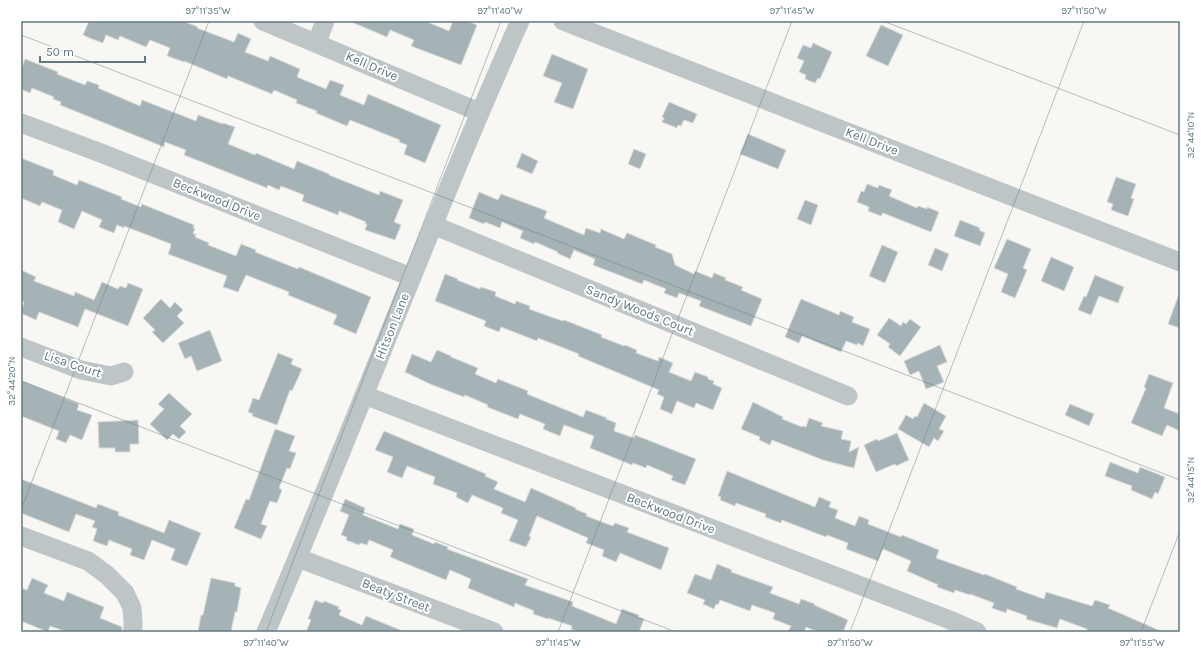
<svg xmlns="http://www.w3.org/2000/svg" width="1201" height="653" viewBox="0 0 1201 653" font-family="Karla,sans-serif">
  <rect width="100%" height="100%" fill="#f8f7f4"/>
  <!-- building -->
  <path fill="#a6b3b6" stroke="#d9d9d7" d="M89,21H183L198,27L197,28L234,42L238,33L251,39L245,52L268,61L270,56L300,69L297,77L326,89L330,80L344,85L340,95L364,105L368,94L441,125L425,163L404,154L407,145L399,142L400,140L350,120L347,126L316,113L317,111L296,103L297,100L274,90L272,94L228,76L227,79L184,61V62L167,56L170,48L150,40L146,47L120,36L118,40L106,35L103,43L92,39L83,35Z
    M349,21H425L449,31L453,21H467L477,25L461,65L411,46L414,40L390,30L387,37Z
    M881,25L903,35L888,66L866,56Z
    M813,43L832,52L820,79L818,78L815,83L805,79L806,75L799,72L804,61L797,58L803,45L811,48Z
    M552,54L588,69L573,109L554,102L562,83L543,76Z
    M25,59L58,72L57,74L85,85L87,81L99,85L98,88L140,106L142,100L196,121L198,115L223,124V123L235,127L228,144L255,155L256,153L294,169L297,161L329,174V175L379,195L380,191L403,200L394,222L401,225L395,240L365,230L367,224H365L366,222L339,211L338,215L302,201L304,195L281,186L279,190L268,185L267,188L184,155L186,150L165,142L164,147L60,105L61,102L53,99L54,97L32,88L30,93L21,89V70Z
    M669,102L697,114L693,123L684,120L681,126L678,125L677,128L662,122L664,118L662,117Z
    M748,134L786,150L778,169L740,154Z
    M634,149L646,154L640,169L628,164Z
    M522,153L538,161L532,174L516,167Z
    M21,158L54,171L53,175L77,185L79,180L122,197L121,199L141,207L142,204L194,225L193,228H195L193,234H196L195,237L209,243L208,245L236,256L241,244L256,250L255,252L298,269L299,267L371,297L356,334L333,324L337,315L288,295L289,292L246,275L238,292L223,287L227,276L168,254L171,246H170L171,244L124,226V228L117,225L114,233L99,227L102,220L82,211L74,229L58,222L62,210L42,202L40,206L21,198Z
    M1116,177L1136,184L1131,198L1134,199L1128,216L1111,210L1113,204L1107,202Z
    M867,184L878,188L879,185L892,190L889,196L917,208L918,206L927,209V207L939,212L931,232L883,213L881,216L868,211L869,207L857,202L861,191L864,192Z
    M479,192L498,200L501,194L547,211L544,218L584,235L586,228L600,233L601,229L624,239L627,233L656,245L655,247L672,254L675,265L694,274L695,271L712,278L714,273L726,278L725,280L743,287L741,290L762,299L751,326L699,306L701,301L679,293L677,298L664,293L666,289L644,280L642,284L593,265L595,259L574,250L570,259L557,253L558,252L535,242L534,244L520,238L523,231L502,222L500,228L485,222L484,224L469,218Z
    M805,200L818,205L811,225L797,219Z
    M960,220L980,228L979,230L985,233L980,246L954,236Z
    M1007,239L1031,249L1023,268L1027,270L1015,298L1001,292L1008,274L994,268Z
    M882,245L898,252L885,283L869,276Z
    M935,248L949,254L942,271L928,265Z
    M1051,257L1074,267L1064,291L1041,281Z
    M21,270L36,277L34,281L74,296L75,292L94,300L102,282L118,289L120,286L126,288L128,283L143,289L128,326L85,309L78,327L39,312L36,320L21,313L24,302L21,300Z
    M445,274L458,279L457,280L480,289L481,287L496,292L495,296L515,304L516,301L530,306L529,309L551,317L563,321L564,320L577,325L602,335L601,337L624,346L625,345L637,350L636,353L658,361L659,357L673,363L669,372L691,381L695,372L708,377V379L714,381L713,384L722,388L713,410L696,403L694,408L677,401L672,414L660,409L664,397L657,394L659,390L578,356L579,354L538,338L537,341L501,327L499,332L484,326L486,321L435,301Z
    M1095,275L1124,287L1118,303L1099,296L1091,315L1078,310L1084,296L1086,297Z
    M1179,294L1180,295V328L1168,324Z
    M161,299L170,308L175,302L183,310L177,316L184,323L163,343L152,332L155,330L143,318Z
    M801,299L839,315L840,311L854,317L852,322L870,329L863,346L858,343L857,345L846,341L841,352L802,336L799,343L785,337Z
    M889,318L901,326L903,322L906,324L910,319L921,327L900,356L888,347L890,344L877,335Z
    M210,330L222,361L197,371L191,356L185,359L178,343Z
    M940,345L947,362L937,366L944,382L926,389L919,371L910,375L904,361Z
    M437,350L451,356V357L478,368L475,374L496,383L498,379L528,391L527,394L583,417L586,410L607,418L606,419L616,423L614,431L634,438L635,435L696,459L685,485L671,480L673,476L647,465L646,468L633,463L632,465L590,448L594,436L564,425L560,436L543,429L545,424L520,414L518,419L487,407L488,405L465,395L464,397L430,384L405,372L412,354L431,362Z
    M278,353L293,359L291,364L302,369L292,391L290,390L277,425L252,416L253,414L248,412L253,398L259,400Z
    M1149,374L1173,383L1164,408L1180,414V431L1167,425L1162,436L1131,423L1146,388L1144,387Z
    M23,381L79,404L77,410L92,415L82,440L70,435L66,443L56,439L59,431L21,416V387Z
    M169,393L192,414L180,426L186,432L179,439L173,434L167,440L150,424L164,409L158,404Z
    M753,402L783,417L782,419L802,427L803,426L806,427L809,418L823,423L821,426L843,431L841,439L851,441L849,452L859,447L854,468L823,460L772,440L770,445L759,440L760,437L741,429Z
    M924,403L946,416L939,429L944,431L938,441L934,438L929,447L898,429L906,415L913,419L915,416L917,417Z
    M1070,404L1094,414L1089,426L1065,415Z
    M138,420L139,444H130V452H115V448H99L98,422Z
    M275,429L295,436L289,451L296,453L290,469L287,468L279,488L282,490L277,503L270,501L261,524L267,526L261,539L234,528L246,499L249,500Z
    M384,431L486,474L485,476L498,482L494,489L525,502L531,488L576,508L575,509L587,514L586,516L613,526L615,523L629,528L627,532L669,548L661,570L620,553L616,562L602,556L604,550L586,543L588,538L537,516L529,536L531,537L526,547L509,541L518,520L501,513L503,508L472,495L468,503L456,497L457,493L433,484L435,477L407,466L402,478L387,472L393,457L375,450Z
    M897,433L909,460L896,466L895,464L876,472L864,445L877,439L878,441Z
    M1110,462L1138,473L1140,467L1165,477L1158,494L1155,492L1152,499L1131,490L1132,486L1105,476Z
    M727,471L815,507L819,497L831,502L829,507L838,510L835,518L855,526L859,516L869,520L868,524L901,537L902,535L939,550L936,558L984,575L985,574L1017,587L1016,589L1044,599L1046,592L1092,606L1095,600L1110,605L1108,608L1163,632H1086L1087,629L1060,619L1057,628L1026,619L1027,616L1007,609L1006,613L992,608L994,603L970,594V595L955,590L954,593L937,587L938,584H936L907,571L911,561L883,549L878,561L846,549L848,543L827,535L826,537L782,520L781,523L765,517L766,514L736,503L735,506L720,500L721,497L718,496Z
    M21,479L96,508L98,504L119,512L118,515L164,533L169,520L201,533L187,566L171,560L175,549L152,540L144,560L130,555L132,549L109,540L107,546L93,541L97,529L92,527L95,521L76,514L69,532L21,513Z
    M345,499L365,508L363,515L398,529L400,524L414,529L412,535L434,544L435,542L448,547L447,549L528,579L525,585L573,602L572,606L616,624L622,609L639,615L638,617L644,619L639,632H579L571,629L572,626L548,618V619L533,614L534,611L515,603L514,607L468,588L471,579L450,570L446,580L390,557L393,550L369,540L367,545L360,543L359,545L346,540L347,537L341,535L349,515L340,511Z
    M717,564L732,570L731,572L773,587L770,593L799,604L801,599L815,604L814,605L848,620L843,632H818L806,627L804,632H788L791,626L773,619L775,613L752,605L750,611L720,600L718,605L716,604L714,609L703,604L705,600L687,593L695,574L711,580Z
    M32,578L48,585L44,593L64,601L67,592L104,607L100,618L122,627V632H67L50,626L48,632L21,621V588L27,590Z
    M211,578L235,583V586L241,588L237,612H235L231,632H198L201,615H203Z
    M315,600L323,603L324,601L339,607L338,609L341,610L339,615L362,625L366,616L405,632H306L311,620L308,619Z"/>
  <g fill="none" stroke-linecap="round" stroke-linejoin="round">
    <!-- minor -->
    <path stroke="#bdc5c7" stroke-width="19" d="M263,21L479,112
      M563,21L1180,262
      M317,42L325,21
      M21,123L106,155L411,277
      M433,225L848,396
      M21,347L81,370L111,376L124,372
      M364,395L950,620L977,632
      M21,536L88,561L107,575L125,593L132,608L133,622V632
      M298,558L494,632
      M266,632C353,430 430,223 520,21"/>
  </g>
  <!-- ticks -->
  <path fill="none" stroke="#607981" stroke-width="1" stroke-opacity="0.45" d="M883,21L1180,135M21,35L1180,480M21,381L676,632M21,510L209,21M266,632L501,21M558,632L792,21M850,632L1084,21M1141,632L1180,531"/>
  <g text-anchor="middle" dominant-baseline="central" stroke-width="4" stroke-linejoin="round" paint-order="stroke">
    <!-- street labels -->
    <g font-size="13" fill="#607981" stroke="#fff">
      <text transform="translate(372 66) rotate(23)">Kell Drive</text>
      <text transform="translate(872 141) rotate(21)">Kell Drive</text>
      <text transform="translate(217 199) rotate(22)">Beckwood Drive</text>
      <text transform="translate(640 310) rotate(22)">Sandy Woods Court</text>
      <text transform="translate(392 326) rotate(-68)">Hitson Lane</text>
      <text transform="translate(73 364) rotate(18)">Lisa Court</text>
      <text transform="translate(671 513) rotate(21)">Beckwood Drive</text>
      <text transform="translate(396 595) rotate(21)">Beaty Street</text>
    </g>
  </g>
  <!-- border -->
  <rect width="1201" height="653" fill="none" stroke="#ffffff" stroke-width="44"/>
  <!-- scale -->
  <path d="M40 56v6h105v-6" fill="none" stroke="#607981" stroke-width="2"/>
  <text x="46" y="56" font-size="12" fill="#607981" stroke="#ffffff" stroke-width="3" paint-order="stroke">50 m</text>
  <rect x="22" y="22" width="1157" height="609" fill="none" stroke="#607981" stroke-width="1.5"/>
  <g font-size="10" text-anchor="middle" fill="#607981">
    <text x="208" y="14">97°11'35"W</text>
    <text x="500" y="14">97°11'40"W</text>
    <text x="792" y="14">97°11'45"W</text>
    <text x="1084" y="14">97°11'50"W</text>
    <text transform="translate(1190 135) rotate(-90)" y="4">32°44'10"N</text>
    <text transform="translate(11 381) rotate(-90)" y="4">32°44'20"N</text>
    <text transform="translate(1190 480) rotate(-90)" y="4">32°44'15"N</text>
    <text x="266" y="646">97°11'40"W</text>
    <text x="558" y="646">97°11'45"W</text>
    <text x="850" y="646">97°11'50"W</text>
    <text x="1142" y="646">97°11'55"W</text>
  </g>
</svg>
